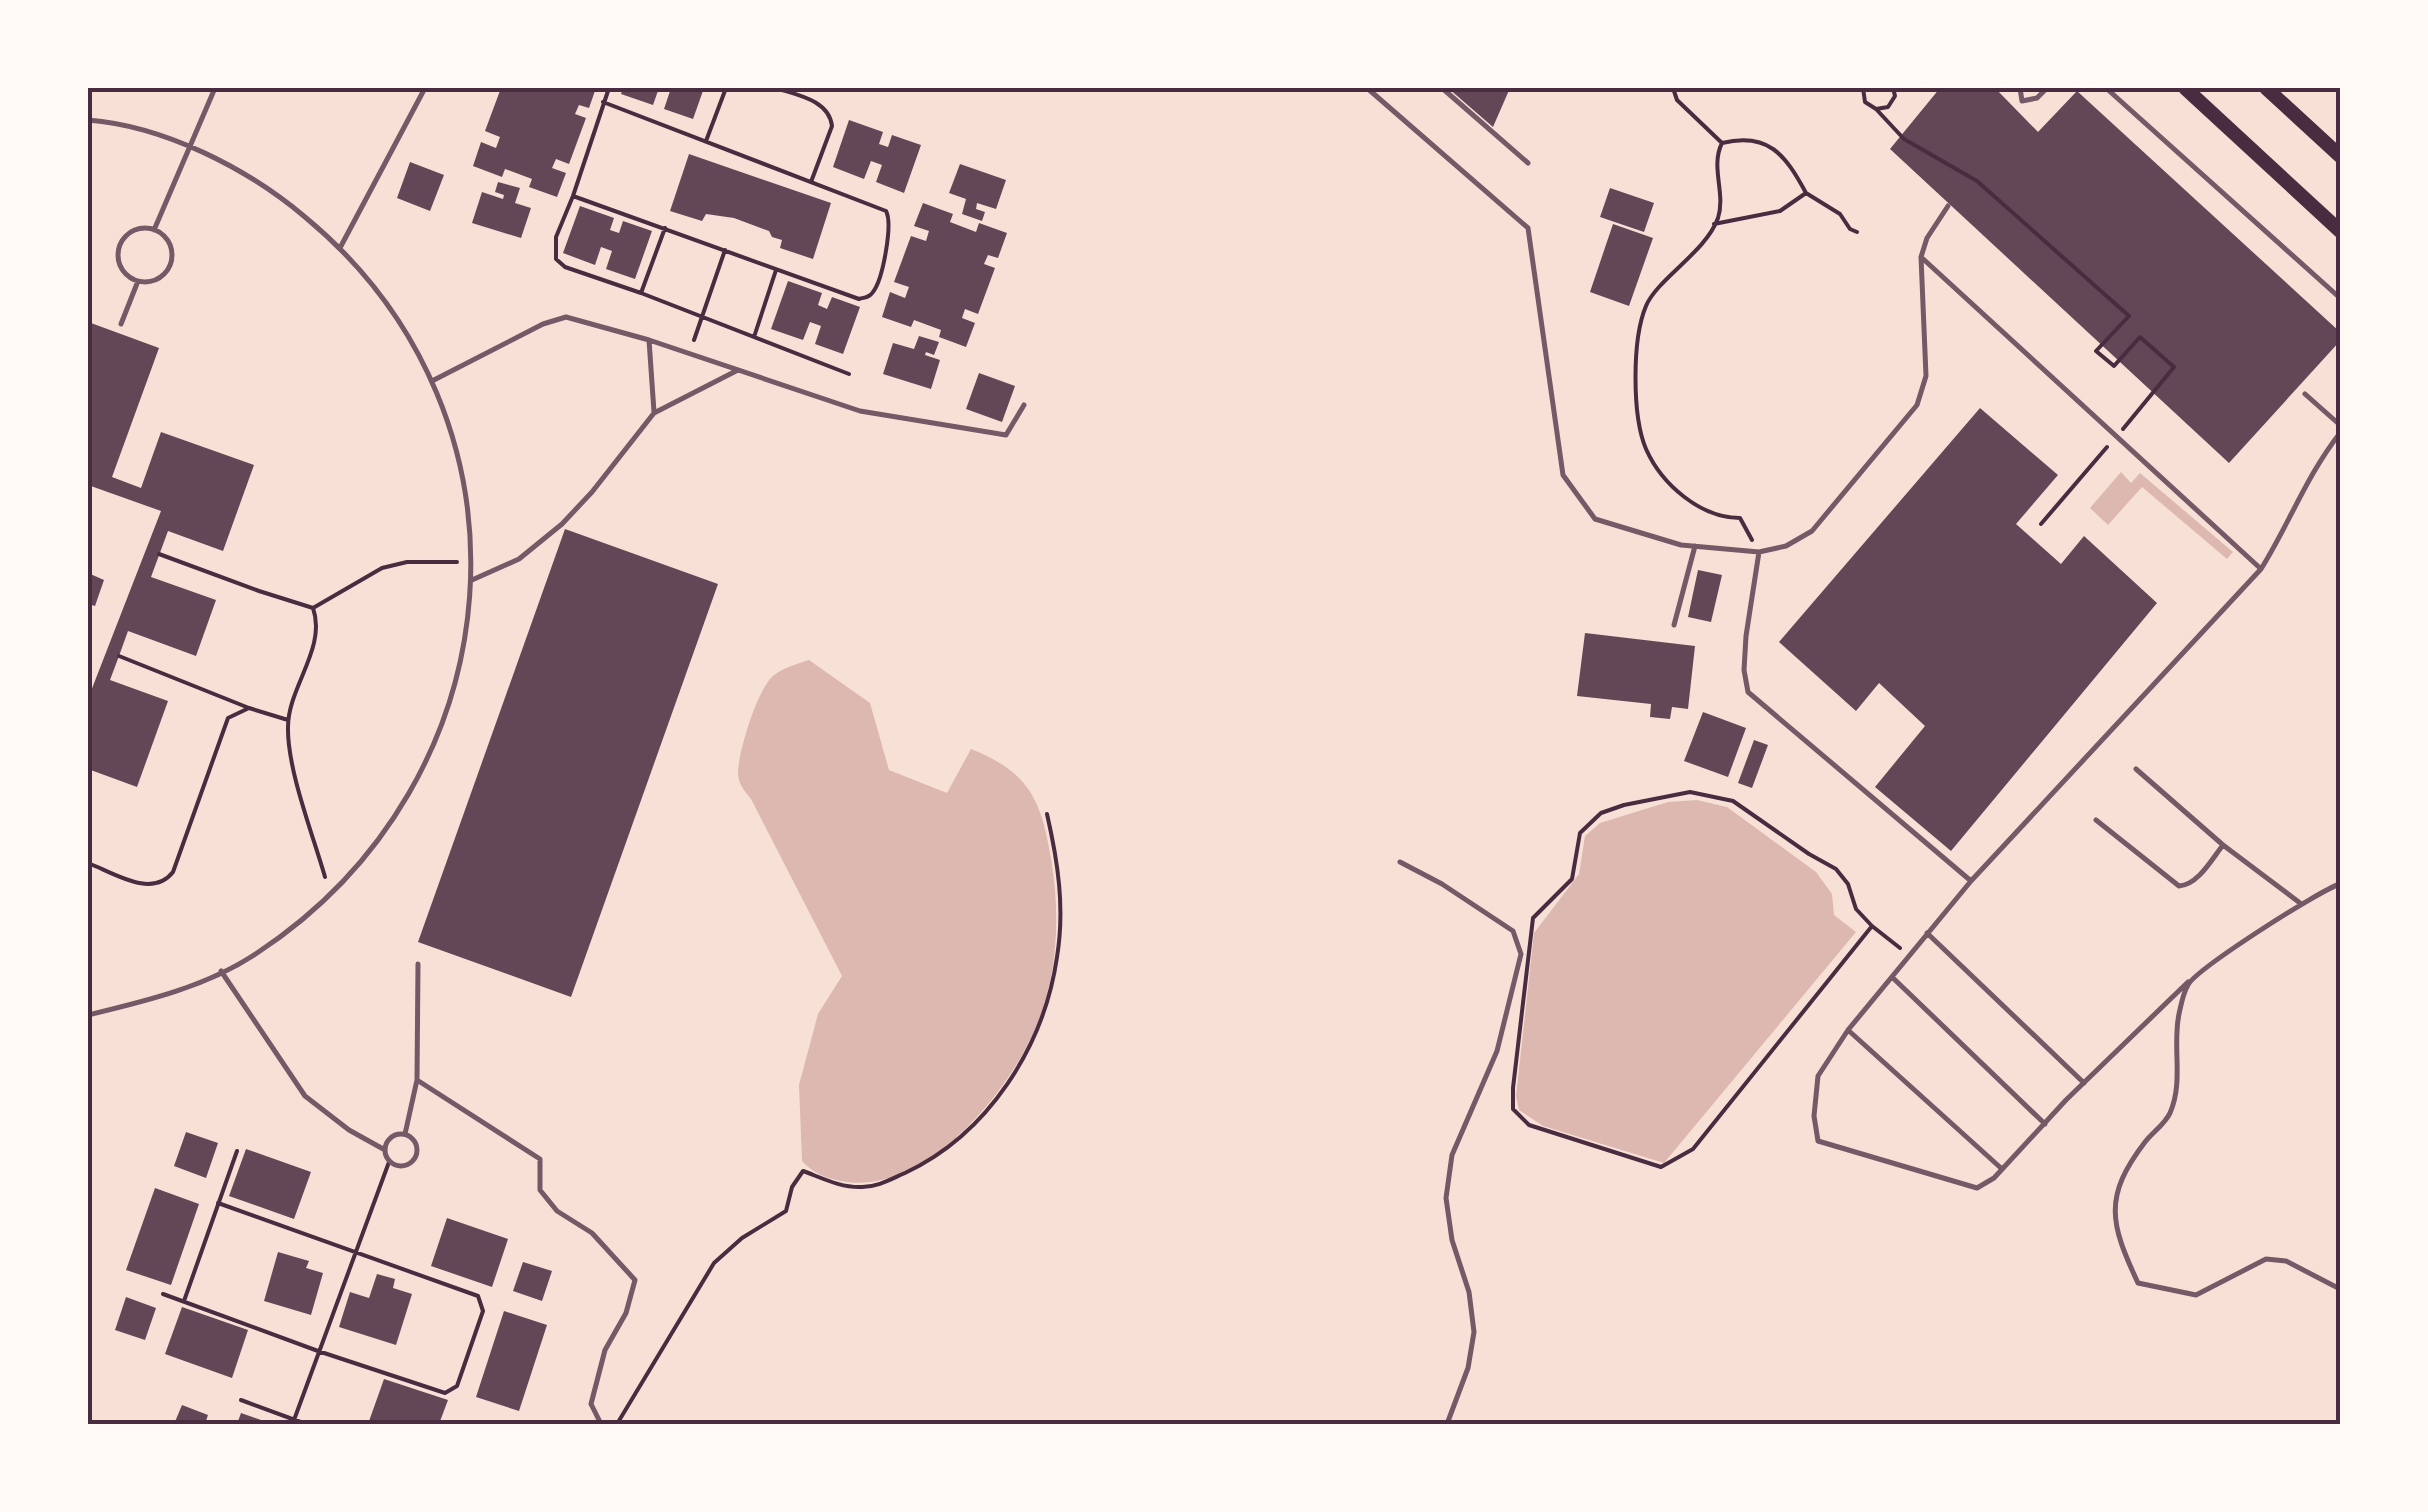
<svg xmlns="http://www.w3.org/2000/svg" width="2428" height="1512" viewBox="0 0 2428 1512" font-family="Jost,sans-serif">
  <rect width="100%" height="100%" fill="#f7e1d7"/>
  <!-- water -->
  <path fill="#dcb8b0" d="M2121,472L2131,483L2140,473L2233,552L2227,559L2142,487L2108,525L2090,508Z
    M809,660L870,703L889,770L947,793L971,749C1028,772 1041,798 1051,858C1061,918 1058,982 1031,1038C1001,1101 920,1197 841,1181C825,1178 813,1173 802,1161L799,1085L818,1014L842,976L751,799C744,790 738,784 738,772C739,750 757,690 773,676C782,668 797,664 809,660Z
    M1697,800L1727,807L1816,872L1832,894L1834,915L1856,932L1664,1163L1543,1126L1519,1110L1516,1096L1534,933L1579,874L1585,836L1600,823L1668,802Z"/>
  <!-- building -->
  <path fill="#644757" d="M501,88L516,91L518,88H596L589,108L579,105L575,114L586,118L569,164L556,159L552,168L566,173L557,197L529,187L532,179L505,169L502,177L473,166L481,142L496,148L500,137L485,131Z
    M623,88H659L653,105L621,94Z
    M661,88H704L693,119L664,109L670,91Z
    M1448,88H1510L1493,127Z
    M1940,88H1995L2038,132L2077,91L2340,332V341L2229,463L1890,149Z
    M849,120L883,132L879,144L888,147L892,135L921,145L904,193L876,182L882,165L871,161L864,179L833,167Z
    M689,154L831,203L813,259L780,248L782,240L772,237L769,231L734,218L706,214L702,221L670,211Z
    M410,162L444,175L430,211L397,198Z
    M960,164L1006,180L996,209L977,203L976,209L985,212L982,221L962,214L966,199L949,193Z
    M498,182L520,188L515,203L531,208L521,238L472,223L482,192L503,199L504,195L495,192Z
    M1610,188L1654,203L1644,232L1600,217Z
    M923,203L953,214L950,222L976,232L979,223L1007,233L998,258L988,255L984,264L995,268L978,314L965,309L962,318L975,323L966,347L939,337L941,330L914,320L911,327L882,317L890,292L905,298L909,287L894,282L911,236L926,241L929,231L914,226Z
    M580,206L614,218L610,230L619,233L623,221L652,231L635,279L606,269L612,251L601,247L595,265L563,253Z
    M1613,224L1653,238L1629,306L1590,292Z
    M788,281L822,293L818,305L827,309L832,297L860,307L843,354L815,344L821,326L810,322L803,340L771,329Z
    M91,323L159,348L112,477L141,488L161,432L254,465L223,551L168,531L151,577L216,600L196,656L128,631L119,656L110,680L168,701L137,787L88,769V689L91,691L161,511L88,485V334Z
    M919,336L939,342L934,355L926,352L925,355L940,360L931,389L883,374L893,343L914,349Z
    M979,373L1015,386L1002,422L966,409Z
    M1980,408L2058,475L2016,524L2061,564L2084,536L2157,603L1951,851L1875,787L1925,726L1879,683L1856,711L1779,642Z
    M565,529L718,584L571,997L418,942Z
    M1698,570L1722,575L1711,622L1688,617Z
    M88,573L104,580L95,606L88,604Z
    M1585,633L1695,646L1688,709L1672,707L1670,719L1650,717L1651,704L1577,696Z
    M1703,712L1746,728L1728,777L1684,761Z
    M1754,740L1768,745L1752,788L1738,783Z
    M186,1132L218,1143L206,1178L174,1166Z
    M246,1149L311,1172L294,1219L229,1196Z
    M155,1188L199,1204L171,1285L126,1270Z
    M447,1218L508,1239L492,1287L431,1266Z
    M278,1252L309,1261L306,1268L323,1273L311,1315L264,1301Z
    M523,1262L552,1271L542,1301L513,1291Z
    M377,1274L395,1279L393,1288L412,1294L396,1345L339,1327L350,1292L369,1298Z
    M126,1297L156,1308L145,1340L115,1330Z
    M182,1307L248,1330L232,1378L165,1354Z
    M504,1311L547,1325L519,1411L476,1397Z
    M384,1379L448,1400L439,1424H368Z
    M182,1405L208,1415L205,1424H174Z
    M241,1413L272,1424H237Z"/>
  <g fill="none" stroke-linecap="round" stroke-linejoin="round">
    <!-- path -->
    <path stroke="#4a2c40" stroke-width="4" d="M609,88L573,196L556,237V259L565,267L641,293L849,374
      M776,88C797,95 829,100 832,126L811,182
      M1673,88L1677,100L1722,143C1710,167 1726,193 1718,218C1706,252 1657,279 1646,306C1632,339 1632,416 1646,449C1662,485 1701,518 1740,518L1752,540
      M1863,88L1865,102L1876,109L1888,107L1895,96L1893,88
      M1876,109L1904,139L1977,181L2129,316L2096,351L2114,366L2140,337L2174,367L2123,429
      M706,141L726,88
      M1806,193L1840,214L1850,229L1857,232
      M573,196L859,299C865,297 869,298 873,292C883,279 893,224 886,211L603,102
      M1714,224L1780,211L1806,193C1785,154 1768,132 1722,143
      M641,293L665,228
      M754,337L776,270
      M694,340L725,250
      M2041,524L2107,447
      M159,554L259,591L313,608C327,648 288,687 288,727C287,769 313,835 325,877
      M313,608L382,568L407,562H457
      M119,656L249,708
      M1690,792L1733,801L1809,854L1836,869L1848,884L1856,909L1872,926L1693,1149L1661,1167L1529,1125L1513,1109V1088L1533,918L1572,879L1580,833L1601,813L1624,805Z
      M88,863C114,873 152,899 173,872L228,718L249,708L288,720
      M1872,926L1900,948
      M163,1294L318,1351L445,1393L457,1386L483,1311L478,1296L218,1203
      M184,1301L237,1151
      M241,1400L306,1424
      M294,1420L389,1162
      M617,1424L714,1263L742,1238L786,1211L792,1187L803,1171C822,1178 841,1188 862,1187C878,1187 891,1179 905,1173C988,1134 1044,1047 1057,957C1065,908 1058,862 1047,814"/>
    <!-- service -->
    <path stroke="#755966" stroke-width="5" d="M1367,88L1528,228L1563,475L1595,519L1681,545L1759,552
      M1442,88L1528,163
      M2020,88L2022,101L2037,98L2047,88
      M2106,88L2340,298
      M88,120C164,126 247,168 305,217C548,418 517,782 257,953C206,987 146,1001 88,1015
      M118 255a27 27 0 1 1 54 0a27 27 0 1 1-54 0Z
      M154,230L215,88
      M341,246L425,88
      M1921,257L1927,238L1948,206
      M121,324L138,281
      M649,340L654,412
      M432,381L543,324L566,317L649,340L860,411L1006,435L1024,405
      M2305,394L2340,425
      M472,580L519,559L562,524L592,492L654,413L738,370
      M1674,625L1695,546
      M2096,820L2179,886C2198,885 2212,859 2223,845L2136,769
      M2223,845L2300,903
      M1400,862L1442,884L1513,931L1521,954L1497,1051L1452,1155L1446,1198L1452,1240L1469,1292L1474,1332L1468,1368L1447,1424
      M1971,881L1748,692L1744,670L1746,636L1759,552L1786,546L1812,531L1917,405L1926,376L1921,257L2261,569
      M2340,884C2320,890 2196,969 2188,985C2183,993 2181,1005 2179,1014C2172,1047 2184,1081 2170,1113C2165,1124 2153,1132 2145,1142C2103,1197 2110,1223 2138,1283L2196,1295L2266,1259L2286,1261L2340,1289
      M1927,933L2084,1083
      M418,964L417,1080L540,1159V1190L557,1211L592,1233L635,1280L626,1313L605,1350L591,1404L601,1424
      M221,971L305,1096L349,1130L385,1150
      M1892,977L2045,1124
      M2188,982L2066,1100L1994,1178L1977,1188L1818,1141L1814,1116L1818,1076L1848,1030L1971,881L2261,569C2289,524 2307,475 2340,433
      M1848,1030L2002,1169
      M385 1150a16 16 0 1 1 32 0a16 16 0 1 1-32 0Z
      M405,1134L417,1080"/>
    <!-- secondary -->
    <path stroke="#4a2c40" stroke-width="14" d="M2185,88L2340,231
      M2266,88L2340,156"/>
  </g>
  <!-- border -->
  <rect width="2428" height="1512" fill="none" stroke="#fffaf5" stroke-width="180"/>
  <rect x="90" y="90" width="2248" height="1332" fill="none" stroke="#4a2c40" stroke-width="4"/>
</svg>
